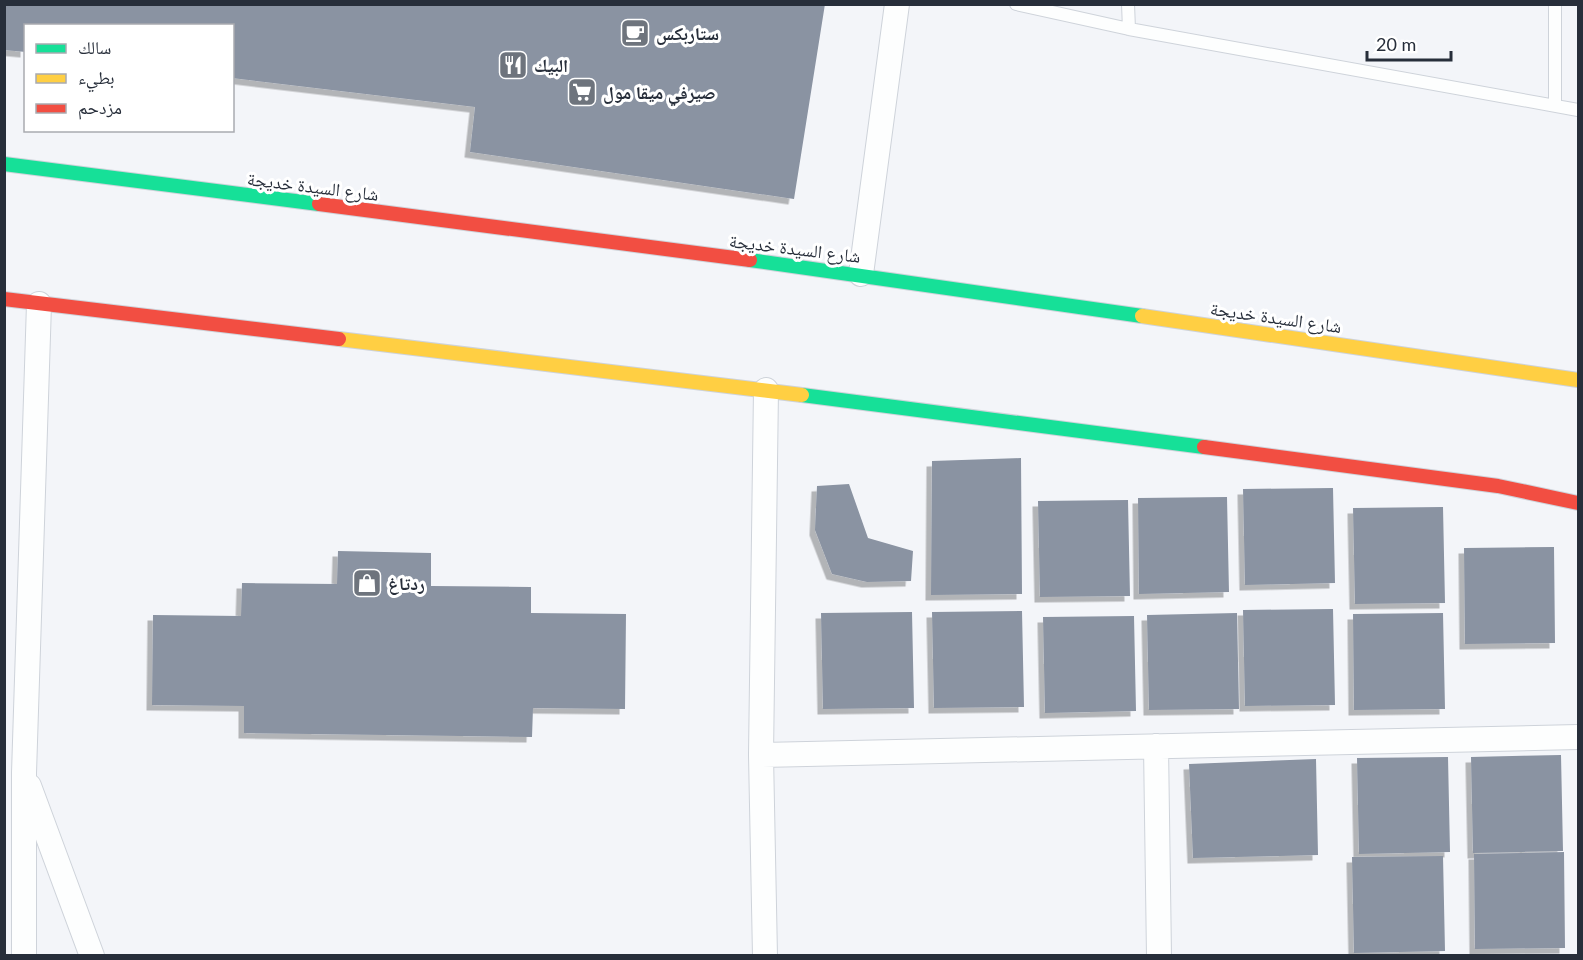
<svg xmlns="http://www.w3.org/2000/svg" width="1583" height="960" viewBox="0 0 1583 960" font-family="Lato,'Noto Naskh Arabic',sans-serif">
  <defs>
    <filter id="shadow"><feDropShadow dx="-5.5" dy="5.5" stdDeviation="0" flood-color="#0004"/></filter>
  </defs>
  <rect width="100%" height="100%" fill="#f3f5f9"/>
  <!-- building -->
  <path fill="#8a93a2" filter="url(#shadow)" d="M4,4H825L794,199L470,152L475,107L232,78V26H26V52L4,50Z
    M1021,458L1022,594L931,595L932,461Z
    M849,484L868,538L913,551L911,581L867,582L832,574L815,530L817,486Z
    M1333,488L1335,583L1245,585L1243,489Z
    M1227,497L1229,592L1139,594L1138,498Z
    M1128,500L1130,596L1040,597L1038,501Z
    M1443,507L1445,603L1355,604L1353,508Z
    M1554,547L1555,643L1465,644L1464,548Z
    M338,551L431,553V586L531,587V613L626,614L625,709L533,708L532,737L244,733V706L152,705L153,615L241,616L242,583L337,584Z
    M1333,609L1335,705L1245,706L1243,610Z
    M1022,611L1024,707L934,708L932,612Z
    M912,612L914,708L823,709L821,613Z
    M1237,613L1239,709L1149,710L1147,615Z
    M1443,613L1445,709L1354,710L1353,614Z
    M1134,616L1136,711L1045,713L1043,617Z
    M1561,755L1563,851L1473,853L1471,757Z
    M1448,757L1450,852L1359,854L1357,758Z
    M1316,759L1318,855L1193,858L1189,764Z
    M1564,852L1565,948L1475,949L1474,854Z
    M1443,856L1445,951L1354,953L1352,857Z"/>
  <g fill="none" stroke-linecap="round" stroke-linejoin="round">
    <!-- lane casing -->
    <g stroke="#ced3da" stroke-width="14">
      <path id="lane" d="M1016,4L1129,29L1578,110
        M1128,4L1129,29
        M1555,105V4"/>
    </g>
    <!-- street casing -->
    <g stroke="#ced3da" stroke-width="26">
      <path id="street" d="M861,274L897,4
        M1156,746L1159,956
        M761,755L1578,737
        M29,786L92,956
        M24,956V773L39,304
        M765,956L761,755L766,390"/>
    </g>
    <!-- fast casing -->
    <g stroke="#ced3da" stroke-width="16">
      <path id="fast" d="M4,164L319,204
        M750,260L1142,316
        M802,395L1204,447"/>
    </g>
    <!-- slow casing -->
    <g stroke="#ced3da" stroke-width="16">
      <path id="slow" d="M1142,316L1578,380
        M339,339L802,395"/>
    </g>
    <!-- jam casing -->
    <g stroke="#ced3da" stroke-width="16">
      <path id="jam" d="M319,204L750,260
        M4,299L339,339
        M1204,447L1498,486L1578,503"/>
    </g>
    <!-- lane -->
    <use href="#lane" stroke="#fdfefe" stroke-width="12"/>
    <!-- street -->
    <use href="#street" stroke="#fdfefe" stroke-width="24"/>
    <!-- fast -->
    <use href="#fast" stroke="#16e098" stroke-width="14"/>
    <!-- slow -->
    <use href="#slow" stroke="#ffcf43" stroke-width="14"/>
    <!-- jam -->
    <use href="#jam" stroke="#f24e42" stroke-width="14"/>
  </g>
  <!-- icons -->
  <defs>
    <g id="cafe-square" transform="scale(1.5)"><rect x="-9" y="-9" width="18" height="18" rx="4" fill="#6e747d" stroke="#fff"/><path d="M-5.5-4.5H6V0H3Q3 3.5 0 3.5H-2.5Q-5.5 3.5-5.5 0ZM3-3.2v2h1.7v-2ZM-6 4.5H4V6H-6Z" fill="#fff"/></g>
    <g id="restaurant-square" transform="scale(1.5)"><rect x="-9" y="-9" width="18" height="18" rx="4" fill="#6e747d" stroke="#fff"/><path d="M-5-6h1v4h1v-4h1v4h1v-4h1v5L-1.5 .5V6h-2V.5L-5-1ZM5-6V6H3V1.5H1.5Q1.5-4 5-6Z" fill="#fff"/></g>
    <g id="supermarket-square" transform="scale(1.5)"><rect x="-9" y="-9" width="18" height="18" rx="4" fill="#6e747d" stroke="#fff"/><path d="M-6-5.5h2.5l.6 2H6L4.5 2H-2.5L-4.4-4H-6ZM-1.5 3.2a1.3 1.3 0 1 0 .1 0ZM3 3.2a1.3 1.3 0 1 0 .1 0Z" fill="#fff"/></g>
    <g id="shop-square" transform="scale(1.5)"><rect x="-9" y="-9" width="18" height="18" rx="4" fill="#6e747d" stroke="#fff"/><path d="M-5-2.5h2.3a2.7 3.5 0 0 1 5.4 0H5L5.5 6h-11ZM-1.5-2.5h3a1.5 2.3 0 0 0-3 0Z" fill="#fff"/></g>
  </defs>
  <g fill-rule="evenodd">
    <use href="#cafe-square" x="635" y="33"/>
    <use href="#restaurant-square" x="513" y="65"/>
    <use href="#supermarket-square" x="582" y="92"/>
    <use href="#shop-square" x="367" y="583"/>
  </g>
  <g text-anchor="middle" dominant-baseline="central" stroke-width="6" stroke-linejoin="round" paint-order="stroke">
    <!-- poi labels -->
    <g font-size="18" font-weight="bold" fill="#272e3a" stroke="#fff" text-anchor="start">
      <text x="656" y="33">ستاربكس</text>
      <text x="534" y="65">البيك</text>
      <text x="603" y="92">صيرفي ميقا مول</text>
      <text x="388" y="583">ردتاغ</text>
    </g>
    <!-- street labels -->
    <g font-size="18" fill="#272e3a" stroke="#fff">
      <text transform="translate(313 186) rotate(7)">شارع السيدة خديجة</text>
      <text transform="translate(795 248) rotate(7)">شارع السيدة خديجة</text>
      <text transform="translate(1276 317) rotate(8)">شارع السيدة خديجة</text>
    </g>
  </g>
  <!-- border -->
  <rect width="1583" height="960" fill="none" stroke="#272e3a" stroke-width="12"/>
  <!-- legend -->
  <rect x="24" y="24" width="210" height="108" fill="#ffffff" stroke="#a9abb0" stroke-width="1.5"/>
  <rect x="36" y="44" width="30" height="9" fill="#16e098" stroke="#a9abb0" stroke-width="1.5"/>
  <text x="78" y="54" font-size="18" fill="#272e3a">سالك</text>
  <rect x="36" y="74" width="30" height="9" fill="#ffcf43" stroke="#a9abb0" stroke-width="1.5"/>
  <text x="78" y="84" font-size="18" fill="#272e3a">بطيء</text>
  <rect x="36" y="104" width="30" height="9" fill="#f24e42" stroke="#a9abb0" stroke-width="1.5"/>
  <text x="78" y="114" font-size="18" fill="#272e3a">مزدحم</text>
  <!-- scale -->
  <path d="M1367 51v9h84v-9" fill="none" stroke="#272e3a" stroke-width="3"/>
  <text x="1376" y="51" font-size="18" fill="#272e3a" stroke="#ffffff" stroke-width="4.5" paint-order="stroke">20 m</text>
</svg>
